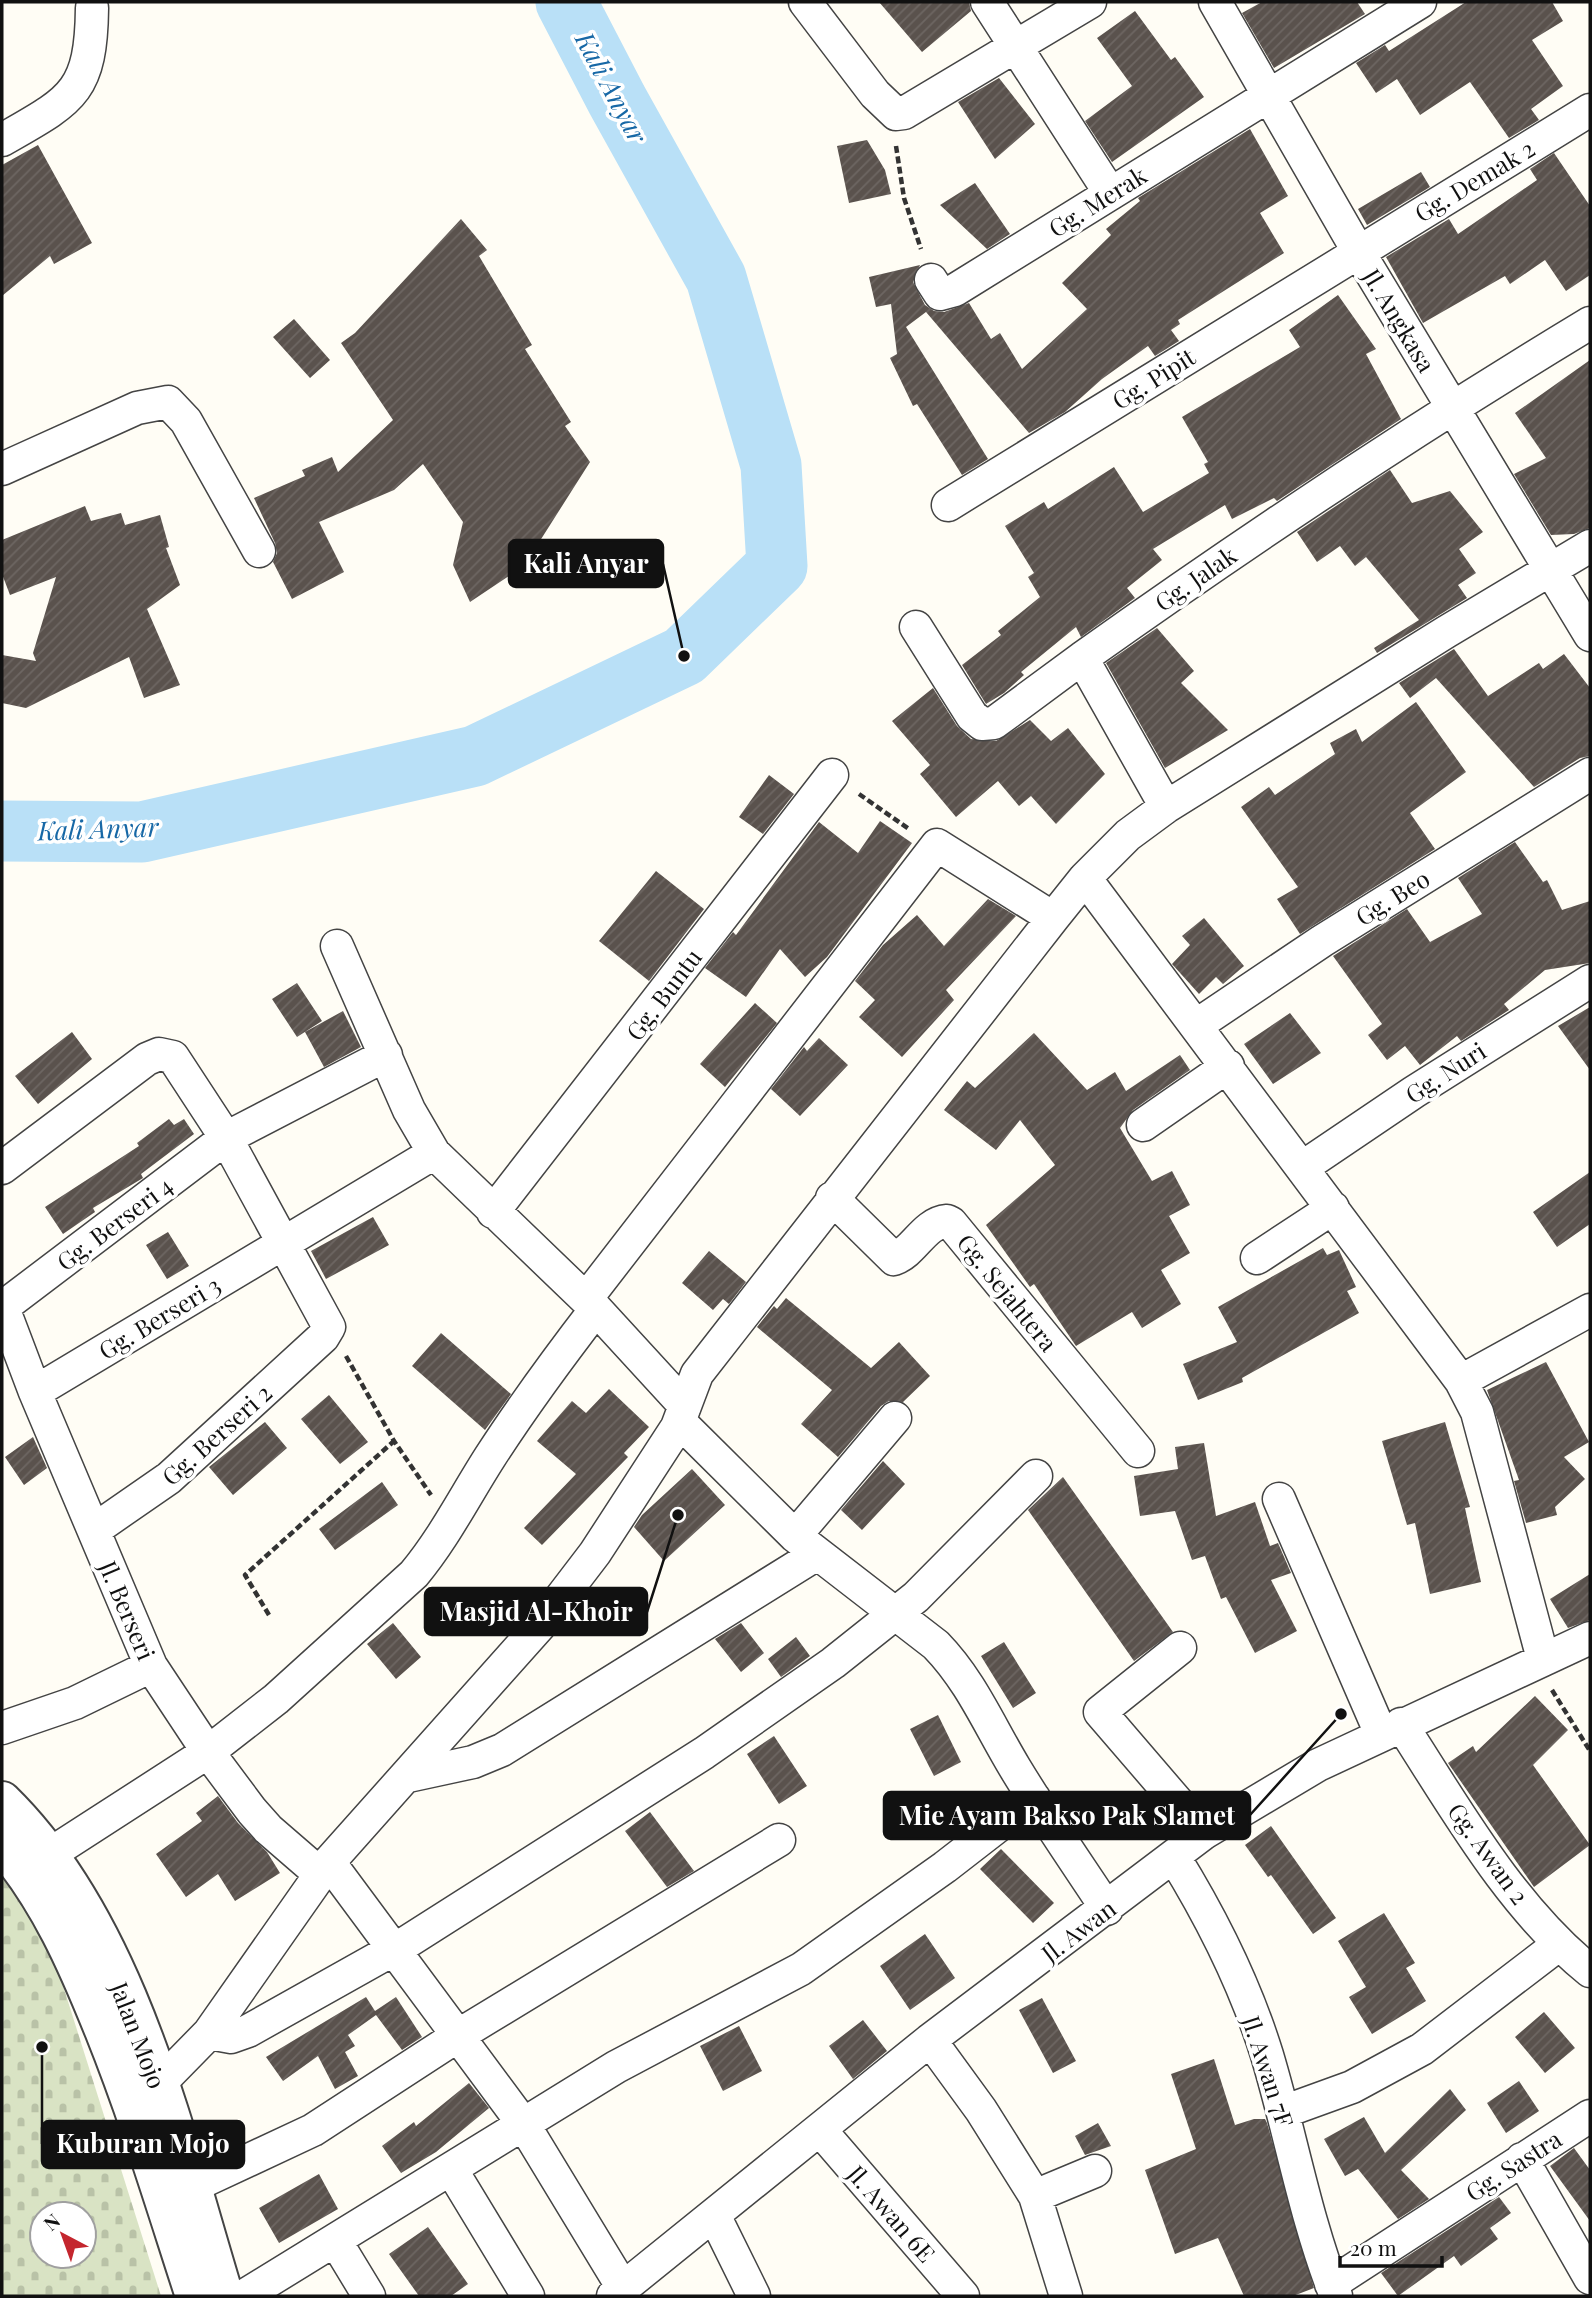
<svg xmlns="http://www.w3.org/2000/svg" width="1592" height="2298" viewBox="0 0 1592 2298" font-family="'Playfair Display',serif">
  <defs>
    <pattern id="cemetery-stones" width="16" height="16" patternUnits="userSpaceOnUse" patternTransform="scale(1.75)"><rect width="16" height="16" fill="#d9e3c4"/><path d="M2 7V4a2 2 0 0 1 4 0v3zM10 15v-3a2 2 0 0 1 4 0v3z" fill="#b9c2a7"/></pattern>
    <pattern id="building-hatch" width="6" height="6" patternUnits="userSpaceOnUse" patternTransform="scale(1.75)"><rect width="6" height="6" fill="#5a524d"/><path d="M-1 1l2-2M0 6l6-6M5 7l2-2" fill="none" stroke="#6d6662"/></pattern>
  </defs>
  <rect width="100%" height="100%" fill="#fffdf5"/>
  <!-- cemetery -->
  <path fill="url(#cemetery-stones)" fill-rule="evenodd" d="M2,1871L30,1881L161,2296H2ZM42,2214H84V2256H42Z"/>
  <g fill="none" stroke-linecap="round" stroke-linejoin="round">
    <!-- river -->
    <path stroke="#b9e0f7" stroke-width="61" d="M2,831L142,832L475,756L684,656L777,566L771,465L716,278L617,100L566,2"/>
  </g>
  <!-- building -->
  <path fill="url(#building-hatch)" d="M879,2H969L971,11L922,52Z
    M1262,2H1357L1365,14L1274,68L1242,13Z
    M1466,2H1552L1563,21L1532,40L1563,86L1531,109L1539,120L1509,138L1470,82L1420,115L1397,79L1376,93L1356,63L1385,45L1389,51Z
    M1135,11L1171,60L1175,57L1204,97L1112,162L1085,121L1132,86L1097,38Z
    M999,78L1035,124L995,159L958,102Z
    M1250,129L1288,196L1260,213L1284,253L1178,320L1180,324L1171,330L1179,341L1155,356L1148,346L1102,379L1065,412L1029,433L926,312L906,327L988,459L962,475L917,404L913,406L890,358L897,354L891,304L876,307L869,277L920,265L913,282L925,305L934,311L944,312L969,303L991,339L1000,333L1022,369L1087,309L1062,283L1111,235L1106,229L1140,201L1138,198Z
    M867,140L885,170L891,194L849,203L837,146Z
    M38,145L92,243L54,264L50,256L2,296V165Z
    M1554,153L1590,206V275L1566,291L1545,260L1510,284L1505,276L1423,323L1386,257L1449,219L1458,234L1537,180L1530,169Z
    M1421,172L1430,187L1367,225L1358,209Z
    M975,183L1010,234L987,249L940,205Z
    M461,219L487,250L479,256L532,345L525,349L571,422L565,426L590,462L524,566L470,602L453,565L463,522L423,464L394,490L319,522L344,572L292,599L273,562L277,553L275,543L254,498L305,476L302,470L332,457L338,472L393,420L341,343L355,333Z
    M1338,295L1376,349L1366,354L1401,419L1277,501L1274,498L1232,519L1225,505L1153,549L1162,560L1127,588L1135,598L1081,637L1076,627L1021,672L1024,675L1004,693L986,704L962,665L1001,635L998,631L1040,597L1028,577L1034,573L1005,526L1044,502L1048,509L1114,467L1143,512L1209,473L1204,464L1208,462L1182,417L1300,347L1289,330Z
    M294,319L330,360L310,378L273,337Z
    M1590,360V528L1574,534L1551,535L1514,474L1546,458L1515,413Z
    M1390,470L1412,503L1450,491L1483,532L1459,549L1476,573L1458,585L1467,598L1377,653L1374,648L1419,620L1366,557L1355,566L1340,546L1317,562L1297,532Z
    M85,506L91,521L121,513L125,525L160,515L169,547L166,548L180,585L147,609L180,685L144,698L129,657L26,708L2,703V655L36,661L33,653L56,577L10,595L2,574V540Z
    M1157,628L1194,671L1181,683L1228,730L1165,768L1106,663Z
    M1454,649L1488,696L1539,663L1543,669L1564,654L1590,688V756L1580,758L1534,787L1436,678L1410,698L1399,683Z
    M933,688L957,726L971,739L996,741L1030,720L1051,741L1068,728L1105,774L1056,824L1031,796L1019,806L998,781L956,817L920,774L930,765L892,721Z
    M1416,702L1466,772L1410,813L1435,849L1300,934L1277,899L1298,887L1241,807L1269,787L1275,795L1335,754L1330,743L1356,729L1362,742Z
    M769,775L794,794L763,834L739,817Z
    M880,821L912,843L827,957L805,977L780,949L746,997L705,968L733,932L736,935L819,822L858,853Z
    M1515,842L1543,882L1547,880L1562,910L1590,901V963L1545,970L1504,1004L1509,1010L1461,1041L1457,1036L1420,1065L1405,1046L1387,1060L1368,1035L1382,1024L1333,956L1407,909L1430,942L1482,914L1458,878Z
    M656,871L704,909L649,981L599,941Z
    M988,899L1016,916L946,990L954,1000L902,1057L859,1017L875,1000L855,981L883,945L917,915L944,946Z
    M1204,918L1244,966L1223,984L1216,977L1199,994L1172,964L1190,945L1182,936Z
    M297,983L322,1021L297,1037L272,999Z
    M755,1003L777,1023L725,1087L700,1064Z
    M1590,1007V1070L1558,1026Z
    M343,1011L361,1047L324,1067L305,1032Z
    M1290,1013L1321,1053L1273,1084L1244,1044Z
    M72,1032L92,1059L38,1104L15,1076Z
    M1034,1033L1087,1090L1115,1072L1126,1091L1180,1055L1190,1070L1133,1110L1120,1128L1152,1181L1172,1171L1190,1205L1169,1216L1190,1253L1161,1270L1181,1304L1142,1328L1132,1312L1076,1346L1034,1284L1030,1287L986,1225L1055,1165L1020,1120L996,1150L944,1110L967,1081L975,1088Z
    M819,1038L848,1065L800,1116L771,1089L804,1047L807,1051Z
    M169,1119L174,1125L184,1119L194,1134L141,1174L143,1178L93,1208L95,1212L63,1234L45,1207L139,1146L137,1143Z
    M1590,1172V1224L1557,1247L1533,1212Z
    M373,1217L389,1245L326,1279L311,1251Z
    M168,1232L189,1266L167,1279L146,1245Z
    M1323,1248L1327,1255L1339,1250L1356,1287L1347,1291L1359,1313L1242,1378L1243,1382L1198,1400L1183,1364L1237,1342L1218,1307Z
    M709,1251L746,1282L729,1304L723,1299L713,1310L682,1283Z
    M786,1298L871,1368L899,1342L930,1376L903,1402L889,1401L881,1406L838,1457L801,1424L832,1390L757,1327L774,1306L777,1309Z
    M441,1333L511,1394L485,1430L412,1366Z
    M1546,1362L1589,1442L1564,1457L1585,1479L1555,1507L1557,1515L1526,1523L1514,1481L1519,1480L1487,1390Z
    M609,1389L649,1427L624,1453L628,1457L542,1545L524,1528L576,1474L537,1441L572,1401L586,1413Z
    M329,1395L368,1442L340,1464L301,1419Z
    M265,1422L287,1448L233,1495L209,1467Z
    M1445,1422L1470,1507L1465,1508L1481,1582L1430,1594L1415,1523L1407,1525L1382,1441Z
    M33,1437L47,1468L24,1485L5,1457Z
    M1204,1443L1216,1516L1255,1502L1270,1546L1278,1543L1291,1573L1271,1580L1297,1631L1255,1653L1226,1597L1221,1599L1205,1556L1192,1560L1175,1511L1140,1516L1134,1476L1178,1469L1175,1447Z
    M883,1461L905,1484L862,1530L841,1510Z
    M692,1469L725,1505L664,1561L634,1527L642,1515Z
    M1063,1477L1173,1632L1134,1661L1028,1510Z
    M382,1482L398,1505L335,1550L319,1529Z
    M1590,1574V1620L1568,1628L1550,1599Z
    M393,1623L421,1657L396,1679L367,1644Z
    M741,1623L764,1653L741,1672L715,1639Z
    M796,1637L810,1656L781,1677L768,1659Z
    M1004,1642L1036,1693L1013,1708L981,1656Z
    M1535,1696L1568,1730L1533,1765L1590,1845L1534,1887L1448,1763L1473,1746L1476,1752Z
    M938,1715L961,1762L934,1776L910,1729Z
    M774,1736L807,1786L779,1804L747,1754Z
    M218,1796L238,1823L267,1852L280,1873L235,1901L218,1874L186,1897L156,1854L202,1821L196,1813Z
    M650,1812L694,1871L667,1887L625,1831Z
    M1271,1826L1336,1918L1313,1934L1271,1875L1268,1877L1245,1845Z
    M1001,1849L1054,1903L1033,1923L980,1869Z
    M1384,1913L1415,1963L1406,1968L1426,2001L1372,2034L1349,1997L1366,1987L1338,1941Z
    M925,1934L955,1978L910,2010L880,1966Z
    M366,1997L375,2011L396,1997L422,2037L402,2050L376,2015L348,2035L355,2046L345,2052L358,2076L335,2089L318,2056L283,2081L266,2057Z
    M1042,1998L1076,2061L1053,2073L1019,2010Z
    M1544,2012L1575,2048L1545,2073L1515,2037Z
    M863,2020L887,2051L853,2079L829,2046Z
    M739,2026L762,2071L723,2091L700,2046Z
    M1214,2059L1235,2125L1254,2119H1265L1267,2123L1314,2288L1293,2296H1244L1218,2238L1175,2254L1145,2170L1196,2149L1171,2074Z
    M1519,2081L1539,2111L1506,2133L1487,2103Z
    M469,2083L489,2108L436,2152L401,2173L382,2146L414,2122L416,2126Z
    M1450,2089L1466,2110L1401,2170L1429,2199L1398,2219L1358,2169L1345,2176L1324,2139L1364,2117L1385,2153Z
    M1098,2123L1111,2146L1085,2155L1075,2136Z
    M1574,2148L1590,2170V2221L1550,2166Z
    M319,2174L338,2209L279,2243L259,2208Z
    M1499,2197L1511,2213L1490,2228L1498,2239L1461,2266L1454,2256L1398,2296L1381,2273Z
    M428,2227L468,2284L451,2296H419L389,2254Z"/>
  <g fill="none" stroke-linecap="round" stroke-linejoin="round">
    <!-- minor casing -->
    <g stroke="#444" stroke-width="35">
      <path id="minor" d="M805,2L875,94L896,114L904,113L1090,2
        M987,2L1110,193
        M1215,2L1358,251L1590,635
        M2,140C72,100 91,93 92,8
        M931,280L940,294L955,290L1420,2
        M2,469L137,408L168,402L186,421L259,551
        M948,505L1590,110
        M916,627L972,716L982,724L994,723L1082,658
        M1166,807L1082,658C1248,540 1416,428 1590,323
        M1085,878L1461,1381L1477,1412L1543,1659
        M337,946L409,1110L434,1153L596,1309L685,1406
        M1197,1025L1322,941L1590,774
        M1143,1125L1228,1066
        M1303,1167L1414,1092L1590,981
        M2,1168L147,1059L159,1054L173,1057L226,1138L329,1327L323,1337L169,1478L94,1530
        M832,1198L894,1259C914,1252 924,1223 947,1221L951,1223L1138,1451
        M493,1212L832,775
        M1257,1258L1333,1208
        M586,1299L937,845L1053,918
        M2,1305L35,1392L151,1666L208,1752L252,1811L268,1829L320,1874
        M3,1307L226,1138L386,1055
        M1461,1381L1590,1310
        M35,1392L434,1153
        M680,1422L795,1536L936,1645C971,1681 989,1725 1015,1768C1044,1816 1076,1862 1107,1909
        M1279,1499L1381,1734
        M795,1536L895,1418
        M1180,1648L1100,1712L1204,1833
        M1401,1724C1456,1809 1510,1906 1590,1971
        M2,1728L75,1703L151,1666
        M408,1776L473,1762L502,1750L817,1554
        M50,1854L208,1752L276,1699L414,1574C444,1538 465,1496 490,1457C523,1406 559,1357 596,1309
        M1174,1857C1211,1917 1246,1987 1267,2055C1291,2135 1305,2218 1336,2296
        M329,1862L524,2125L623,2288
        M396,1949L704,1753L833,1663L916,1597L1036,1476
        M209,2033L231,2037L248,2031L396,1948
        M930,2040L981,2110L1035,2196L1066,2296
        M142,2094L159,2084L209,2033L329,1862L540,1625L595,1553L677,1427L697,1374L1053,918L1085,878L1128,835L1166,807L1446,632L1590,546
        M1283,2112L1352,2087L1422,2049L1558,1945
        M821,2131L963,2296
        M1522,2159L1590,2278
        M451,2169L528,2296
        M191,2187L313,2130L459,2035L779,1840
        M1035,2196L1095,2171
        M714,2215L754,2296
        M335,2240L369,2296
        M1331,2284L1590,2116
        M244,2296L616,2067L801,1969L945,1867L1034,1798
        M613,2296L930,2040L1204,1833L1318,1765L1590,1638"/>
    </g>
    <!-- tertiary casing -->
    <g stroke="#444" stroke-width="42">
      <path id="tertiary" d="M2,1801C128,1924 174,2132 224,2296
        M2,1844C49,1899 77,1963 104,2030C139,2117 166,2207 195,2296"/>
    </g>
    <!-- path -->
    <path stroke="#333" stroke-width="4.5" stroke-dasharray="7 3.5" stroke-linecap="butt" d="M896,146L904,198L921,249
      M859,794L909,829
      M346,1356L394,1441L431,1495
      M269,1615L245,1575L394,1441
      M1552,1690L1590,1751"/>
    <!-- minor -->
    <use href="#minor" stroke="#fff" stroke-width="32"/>
    <!-- tertiary -->
    <use href="#tertiary" stroke="#fff" stroke-width="38"/>
  </g>
  <g text-anchor="middle" dominant-baseline="central" stroke-width="7" stroke-linejoin="round" paint-order="stroke">
    <!-- street labels -->
    <g font-size="24" fill="#111" stroke="#fff">
      <text transform="translate(1474 180) rotate(-31)">Gg. Demak 2</text>
      <text transform="translate(1097 201) rotate(-32)">Gg. Merak</text>
      <text transform="translate(1400 320) rotate(59)">Jl. Angkasa</text>
      <text transform="translate(1153 378) rotate(-32)">Gg. Pipit</text>
      <text transform="translate(1195 578) rotate(-35)">Gg. Jalak</text>
      <text transform="translate(1392 897) rotate(-32)">Gg. Beo</text>
      <text transform="translate(663 994) rotate(-53)">Gg. Buntu</text>
      <text transform="translate(1445 1072) rotate(-33)">Gg. Nuri</text>
      <text transform="translate(114 1223) rotate(-37)">Gg. Berseri 4</text>
      <text transform="translate(1008 1292) rotate(51)">Gg. Sejahtera</text>
      <text transform="translate(159 1317) rotate(-31)">Gg. Berseri 3</text>
      <text transform="translate(216 1434) rotate(-42)">Gg. Berseri 2</text>
      <text transform="translate(128 1610) rotate(67)">Jl. Berseri</text>
      <text transform="translate(1489 1853) rotate(54)">Gg. Awan 2</text>
      <text transform="translate(1078 1930) rotate(-37)">Jl. Awan</text>
      <text transform="translate(139 2035) rotate(69)">Jalan Mojo</text>
      <text transform="translate(1269 2071) rotate(72)">Jl. Awan 7F</text>
      <text transform="translate(1513 2165) rotate(-33)">Gg. Sastra</text>
      <text transform="translate(892 2213) rotate(49)">Jl. Awan 6E</text>
    </g>
    <!-- water labels -->
    <g font-size="26" font-style="italic" fill="#1768a6" stroke="#fff">
      <text transform="translate(612 87) rotate(62)">Kali Anyar</text>
      <text transform="translate(98 828) rotate(-2)">Kali Anyar</text>
    </g>
  </g>
  <!-- callouts -->
  <path fill="none" stroke="#111" stroke-width="2.5" d="M684 656L663 564M678 1515L647 1612M1341 1714L1250 1815M42 2047L42 2144"/>
  <g fill="#111" stroke="#fff" stroke-width="2.5">
    <circle cx="684" cy="656" r="7"/>
    <circle cx="678" cy="1515" r="7"/>
    <circle cx="1341" cy="1714" r="7"/>
    <circle cx="42" cy="2047" r="7"/>
  </g>
  <g fill="#111" stroke="#111" stroke-width="2.5">
    <rect x="509" y="540" width="154" height="47" rx="7"/>
    <rect x="425" y="1588" width="222" height="47" rx="7"/>
    <rect x="884" y="1792" width="366" height="47" rx="7"/>
    <rect x="42" y="2121" width="202" height="47" rx="7"/>
  </g>
  <g font-size="26" text-anchor="middle" font-weight="bold" fill="#fff">
    <text x="586" y="573">Kali Anyar</text>
    <text x="536" y="1621">Masjid Al-Khoir</text>
    <text x="1067" y="1825">Mie Ayam Bakso Pak Slamet</text>
    <text x="143" y="2153">Kuburan Mojo</text>
  </g>
  <!-- border -->
  <rect width="1592" height="2298" fill="none" stroke="#111111" stroke-width="7"/>
  <!-- north arrow -->
  <g transform="translate(63 2235) rotate(319)"><circle r="33" fill="#ffffff" stroke="#a0a0a0" stroke-width="2"/>
  <path d="M0-5L12 26L0 18L-12 26Z" fill="#c4262e"/>
  <text y="-10" font-size="19" font-weight="bold" text-anchor="middle" fill="#111111">N</text>
  </g>
  <!-- scale -->
  <path d="M1340 2256v10h102v-10" fill="none" stroke="#111111" stroke-width="3.5"/>
  <text x="1350" y="2256" font-size="21" fill="#111111" stroke="#ffffff" stroke-width="5" paint-order="stroke">20 m</text>
</svg>
